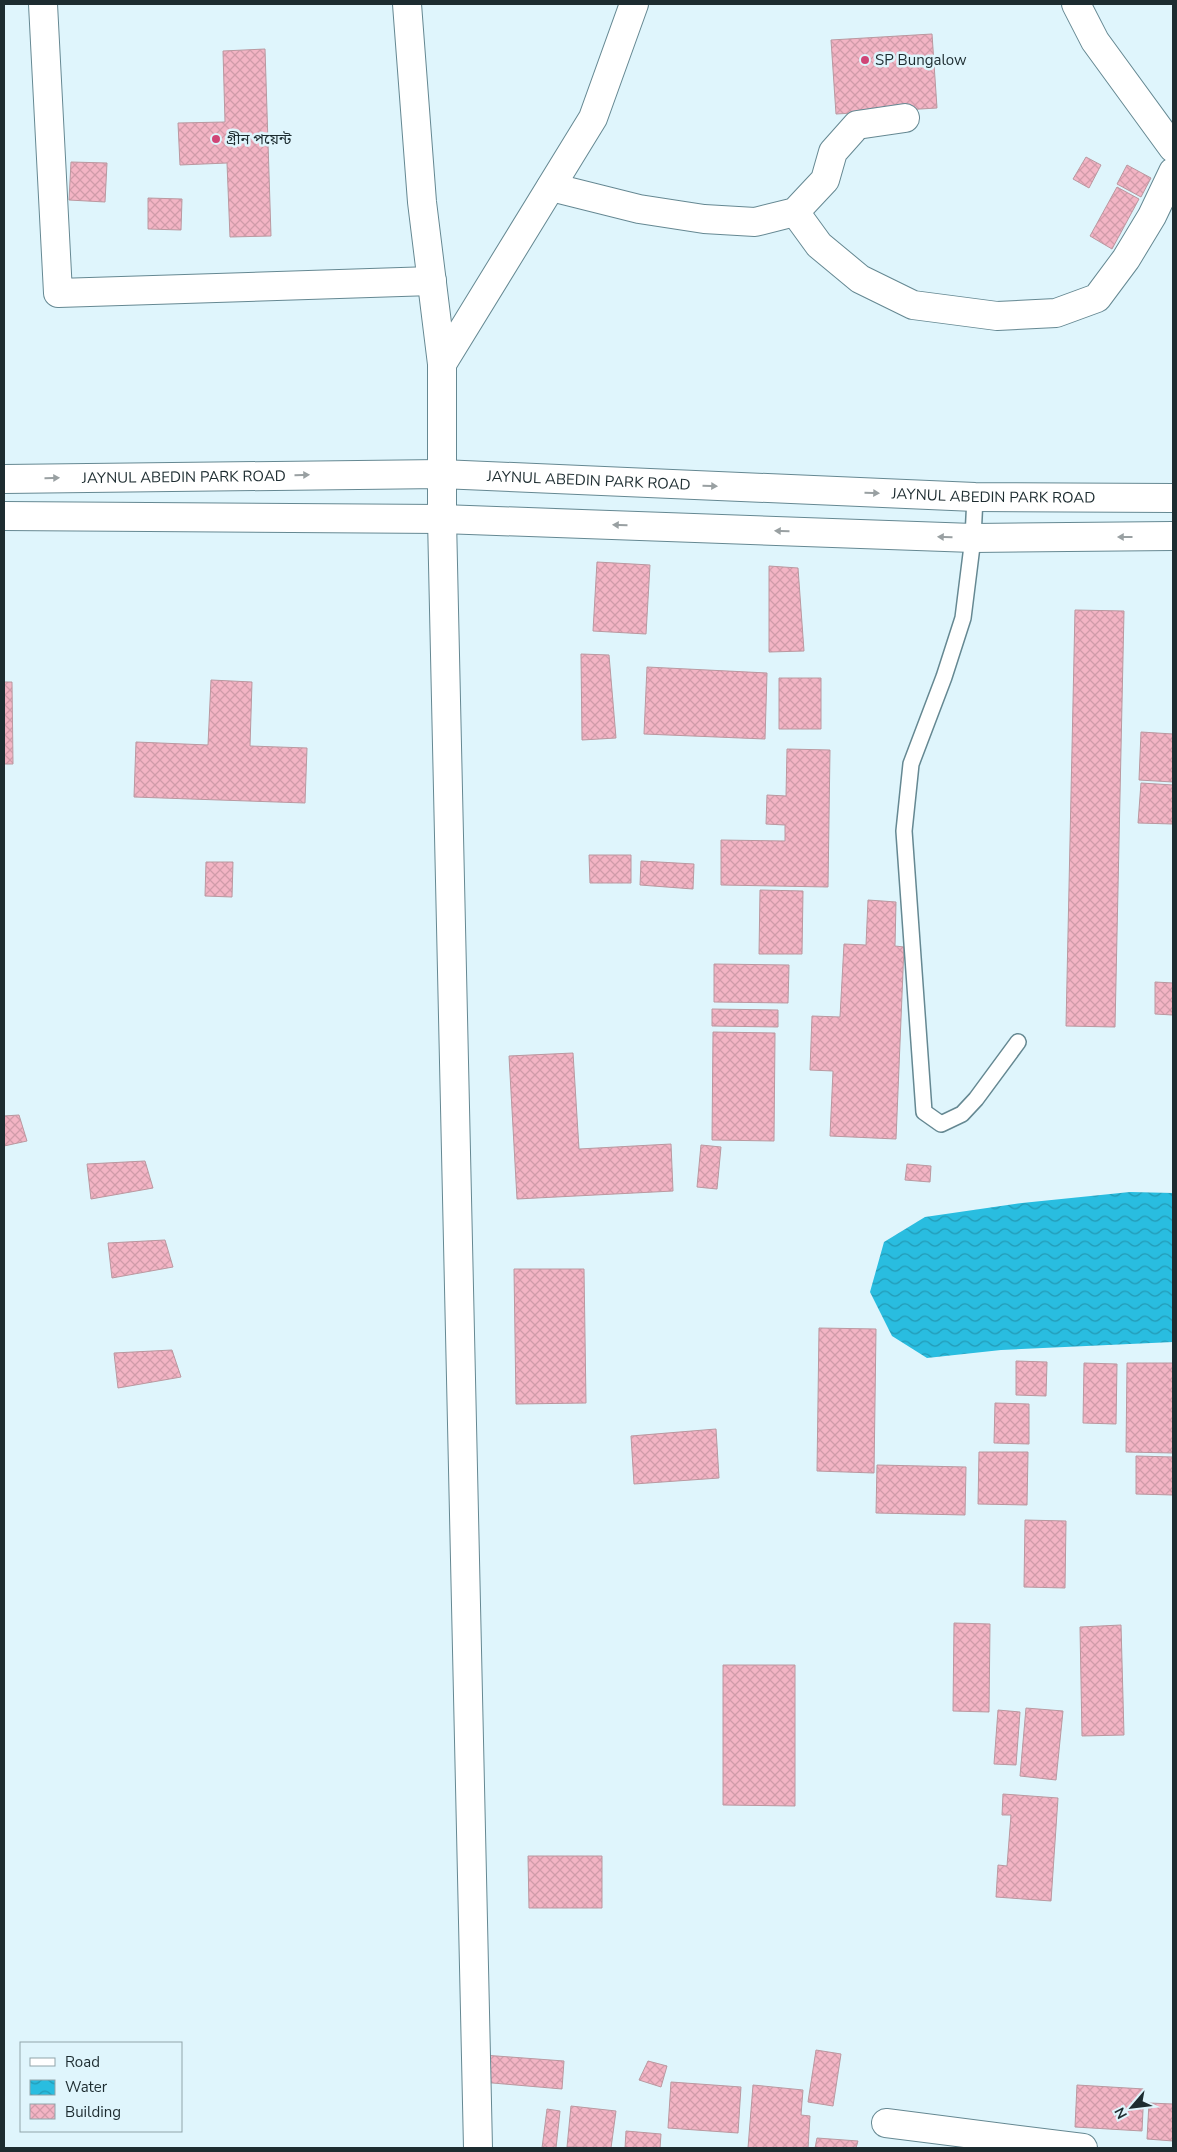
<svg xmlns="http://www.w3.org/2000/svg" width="1177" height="2152" viewBox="0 0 1177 2152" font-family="'Nunito Sans','Noto Sans Bengali',sans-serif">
  <defs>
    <pattern id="water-waves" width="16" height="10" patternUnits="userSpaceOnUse" patternTransform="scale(1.25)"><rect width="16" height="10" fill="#29bde0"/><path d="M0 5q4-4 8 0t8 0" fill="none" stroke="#239ab6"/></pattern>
    <pattern id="building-cross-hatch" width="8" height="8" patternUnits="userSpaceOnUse" patternTransform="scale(1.25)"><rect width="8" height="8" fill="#f3b4c4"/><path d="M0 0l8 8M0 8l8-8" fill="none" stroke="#d09ba9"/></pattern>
  </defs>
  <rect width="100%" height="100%" fill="#dff5fc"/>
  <!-- water -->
  <path fill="url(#water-waves)" d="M1130,1192L1173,1193V1342L1001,1350L927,1358L892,1336L870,1292L884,1242L925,1217L1022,1203Z"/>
  <!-- building -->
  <path fill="url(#building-cross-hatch)" stroke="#ba98a0" d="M932,34L937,108L836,114L831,40Z
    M265,49L271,236L230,237L227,163L180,165L178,123L225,122L223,51Z
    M1086,157L1101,165L1089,188L1073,179Z
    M71,162L107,163L105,202L69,200Z
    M1127,165L1151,178L1141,197L1117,184Z
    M1117,187L1139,199L1112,249L1090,236Z
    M148,198L182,199L181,230L148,229Z
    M597,562L650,565L646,634L593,631Z
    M769,566L798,568L804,651L769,652Z
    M1075,610L1124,611L1115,1027L1066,1026Z
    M581,654L609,655L616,738L582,740Z
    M647,667L767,673L765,739L644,734Z
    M779,678H821V729H779Z
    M211,680L252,682L250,746L307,748L305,803L134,797L136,742L208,745Z
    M4,682H12L13,764H4Z
    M1141,732L1173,734V782L1139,780Z
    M787,749L830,750L828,887L721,885V840L785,841V825L766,824L767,795L786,796Z
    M1141,783L1173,785V824L1138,823Z
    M589,855H631V883H590Z
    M641,861L694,864L693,889L640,885Z
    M206,862H233L232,897L205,896Z
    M760,890L803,891L802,954H759Z
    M868,900L896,902L895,946L904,947L896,1139L830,1136L833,1071L810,1070L812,1016L840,1017L844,944L866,945Z
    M714,964L789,965L788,1003L714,1002Z
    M1155,982L1173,983V1015L1155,1014Z
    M712,1009L778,1010V1027L712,1026Z
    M713,1032L775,1033L774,1141L712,1140Z
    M573,1053L579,1149L671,1144L673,1191L517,1199L509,1056Z
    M19,1115L27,1141L4,1146V1116Z
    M701,1145L721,1147L717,1189L697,1187Z
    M145,1161L153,1188L91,1199L87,1164Z
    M907,1164L931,1166L930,1182L905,1180Z
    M165,1240L173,1267L112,1278L108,1243Z
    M514,1269H584L586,1403L516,1404Z
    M819,1328L876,1329L874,1473L817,1471Z
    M172,1350L181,1377L118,1388L114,1353Z
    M1016,1361L1047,1362L1046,1396L1016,1395Z
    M1084,1363L1117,1364L1116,1424L1083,1423Z
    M1127,1363H1173V1453L1126,1452Z
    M995,1403L1029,1404V1444L994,1443Z
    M716,1429L719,1478L634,1484L631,1436Z
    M979,1452H1028L1027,1505L978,1504Z
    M1136,1456L1173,1457V1495L1136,1494Z
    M877,1465L966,1467L965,1515L876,1513Z
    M1025,1520L1066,1521L1065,1588L1024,1587Z
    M954,1623L990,1624L989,1712L953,1711Z
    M1121,1625L1124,1735L1082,1736L1080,1627Z
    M723,1665H795V1806L723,1805Z
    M1026,1708L1063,1711L1056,1780L1020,1776Z
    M998,1710L1020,1712L1016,1765L994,1764Z
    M1003,1794L1058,1798L1051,1901L996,1897L998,1865L1007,1866L1011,1815H1002Z
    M528,1856H602V1908H529Z
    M816,2050L841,2054L833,2106L808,2102Z
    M483,2055L564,2061L562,2089L481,2082Z
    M648,2061L667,2066L661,2087L639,2080Z
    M671,2082L741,2087L738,2133L668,2128Z
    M753,2085L803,2090L801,2115L810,2116L808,2148H748Z
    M1077,2085L1144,2089L1142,2131L1075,2127Z
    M1149,2103L1173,2104V2141L1147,2139Z
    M571,2106L616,2111L611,2148L567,2147Z
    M547,2109L560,2111L556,2148H542Z
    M626,2131L661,2134L660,2148H625Z
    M817,2138L858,2141L856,2148H815Z"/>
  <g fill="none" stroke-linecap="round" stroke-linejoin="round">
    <!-- lane casing -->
    <g stroke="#658892" stroke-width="18">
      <path id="lane" d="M975,497L973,538L963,618L944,677L911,764L904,831L924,1112L941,1124L962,1114L976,1099L1018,1042"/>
    </g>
    <!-- street casing -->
    <g stroke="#658892" stroke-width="30">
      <g id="street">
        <path d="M43,4L58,293L432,281"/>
        <path d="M407,4L422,202L442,364V519L478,2148"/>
        <path d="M1076,4L1095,41L1173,148"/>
        <path d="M551,187L639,209L704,219L755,222L795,212L825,180L833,152L857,125L905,118"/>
        <path d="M795,212L819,245L860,279L913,305L997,316L1056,313L1097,298L1126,259L1152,216L1173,172"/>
        <path d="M442,364L593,118L634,4"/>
        <path id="s1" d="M4,479L441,474L975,497L1173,498"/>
        <path d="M4,516L442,519L973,538L1173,536"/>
        <path d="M886,2123L1083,2148"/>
      </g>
    </g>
    <!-- lane -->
    <use href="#lane" stroke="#fff" stroke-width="15"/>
    <!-- street -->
    <use href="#street" stroke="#fff" stroke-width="28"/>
  </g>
  <!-- one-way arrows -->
  <defs><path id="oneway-solid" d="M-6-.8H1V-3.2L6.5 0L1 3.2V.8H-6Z" transform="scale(1.25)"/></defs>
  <g fill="#99a0a2">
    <use href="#oneway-solid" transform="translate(302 475) rotate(-1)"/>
    <use href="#oneway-solid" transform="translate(52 478) rotate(-1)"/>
    <use href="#oneway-solid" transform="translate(710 486) rotate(2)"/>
    <use href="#oneway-solid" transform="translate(872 493) rotate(2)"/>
    <use href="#oneway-solid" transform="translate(620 525) rotate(-178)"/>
    <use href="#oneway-solid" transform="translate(782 531) rotate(-178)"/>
    <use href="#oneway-solid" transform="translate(945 537) rotate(-178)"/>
    <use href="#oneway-solid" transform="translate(1125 537) rotate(180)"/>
  </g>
  <!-- markers -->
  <g fill="#d04476" stroke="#dff5fc" stroke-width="2">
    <circle cx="865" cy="60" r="5"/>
    <circle cx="216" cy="139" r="5"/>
  </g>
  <g text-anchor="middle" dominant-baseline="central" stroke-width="5" stroke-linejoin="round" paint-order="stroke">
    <!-- poi labels -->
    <g font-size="15" fill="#1d2c30" stroke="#dff5fc" text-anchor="start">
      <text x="875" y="60">SP Bungalow</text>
      <text x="226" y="139">গ্রীন পয়েন্ট</text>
    </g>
    <!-- street labels -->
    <g font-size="15" fill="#1d2c30" stroke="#dff5fc">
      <text stroke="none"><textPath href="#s1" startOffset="180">JAYNUL ABEDIN PARK ROAD</textPath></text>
      <text stroke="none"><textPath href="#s1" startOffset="585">JAYNUL ABEDIN PARK ROAD</textPath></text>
      <text stroke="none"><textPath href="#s1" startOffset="990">JAYNUL ABEDIN PARK ROAD</textPath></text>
    </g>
  </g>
  <!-- border -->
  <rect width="1177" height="2152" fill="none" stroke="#1d2c30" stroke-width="10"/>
  <!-- legend -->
  <rect x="20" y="2042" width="162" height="90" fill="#dff5fc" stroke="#91a5aa"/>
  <rect x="30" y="2058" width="25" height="8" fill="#ffffff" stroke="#91a5aa"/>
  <text x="65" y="2067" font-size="15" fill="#1d2c30">Road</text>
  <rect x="30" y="2080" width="25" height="15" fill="url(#water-waves)" stroke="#91a5aa"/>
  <text x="65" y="2092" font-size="15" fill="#1d2c30">Water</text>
  <rect x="30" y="2104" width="25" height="15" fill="url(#building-cross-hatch)" stroke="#91a5aa"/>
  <text x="65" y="2117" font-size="15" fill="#1d2c30">Building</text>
  <!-- north arrow -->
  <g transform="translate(1132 2107) rotate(242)" stroke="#dff5fc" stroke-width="4" paint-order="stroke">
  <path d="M0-4L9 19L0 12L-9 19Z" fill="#1d2c30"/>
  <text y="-8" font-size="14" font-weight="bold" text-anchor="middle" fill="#1d2c30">N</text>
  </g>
</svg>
